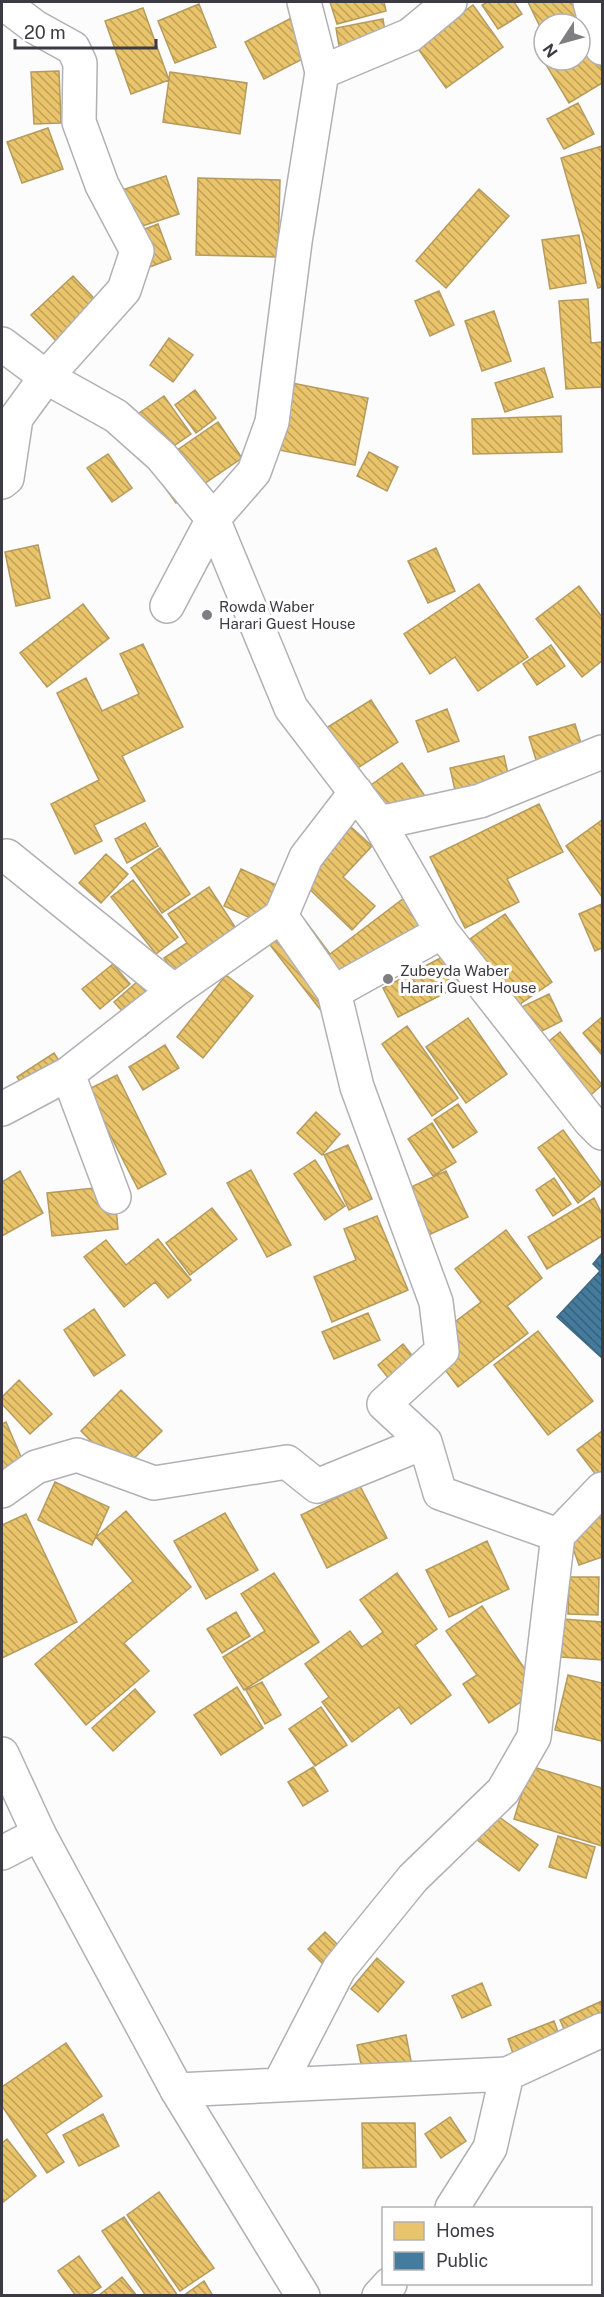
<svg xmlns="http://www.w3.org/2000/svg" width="604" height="2297" viewBox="0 0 604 2297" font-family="'Public Sans',sans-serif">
  <defs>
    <pattern id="homes-back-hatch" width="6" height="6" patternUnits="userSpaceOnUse" patternTransform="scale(1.5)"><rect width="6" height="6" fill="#e9c46a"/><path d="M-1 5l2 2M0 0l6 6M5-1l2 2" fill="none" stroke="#bea059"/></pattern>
    <pattern id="public-back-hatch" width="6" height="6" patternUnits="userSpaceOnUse" patternTransform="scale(1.5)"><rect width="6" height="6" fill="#457b9d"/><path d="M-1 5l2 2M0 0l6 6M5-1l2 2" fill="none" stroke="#38607b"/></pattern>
  </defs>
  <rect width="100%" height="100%" fill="#fcfcfc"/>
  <!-- homes -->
  <path fill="url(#homes-back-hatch)" stroke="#b59b5e" stroke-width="1.5" d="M330,2H384L386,11L337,24Z
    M488,2H514L522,14L498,29L482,5Z
    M528,2H577L590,28L580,33V24H544V35Z
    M199,4L216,47L175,63L158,21Z
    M473,5L503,47L446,88L416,46Z
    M143,8L169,80L131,94L105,21Z
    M301,13L320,50L264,79L245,42Z
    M383,19L388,50L341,58L336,28Z
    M585,39L602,69V83L569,103L545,63L549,60H580V41Z
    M59,71L61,123L34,124L31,72Z
    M170,72L247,83L240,134L163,122Z
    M578,103L594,134L564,149L547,119Z
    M48,128L63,169L22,183L7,142Z
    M602,146V287L598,288L561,158Z
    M166,176L179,214L112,236L100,197Z
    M198,178L280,180L278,257L196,255Z
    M479,189L509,216L446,288L416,261Z
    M158,224L171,259L131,274L118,239Z
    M579,235L586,283L550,289L542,240Z
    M73,276L108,313L67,352L31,315Z
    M439,291L454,325L430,336L415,301Z
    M588,299L591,343L602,342V387L566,389L559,301Z
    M494,311L511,361L482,371L465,321Z
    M169,338L193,355L173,382L150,365Z
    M544,368L553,397L505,412L495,383Z
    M292,383L368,398L355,465L279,450Z
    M195,390L216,418L196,433L175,405Z
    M164,396L191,434L155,459L129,420Z
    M561,416L562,452L473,454L472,419Z
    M218,422L242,458L176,503L151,468Z
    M369,452L398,467L387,491L357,476Z
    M108,454L132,488L112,502L87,468Z
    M38,545L50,598L16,606L5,552Z
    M436,548L455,591L428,603L408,561Z
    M479,584L528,657L478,691L455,657L430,674L404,634Z
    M579,586L602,617V661L582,677L536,619Z
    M83,604L109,638L47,687L20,653Z
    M143,644L183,727L122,756L145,801L94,825L102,841L75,854L51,804L99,780L57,693L86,678L102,711L139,694L120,654Z
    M551,645L565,666L537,685L523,664Z
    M371,700L398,742L350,773L323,730Z
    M447,709L459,741L428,752L416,721Z
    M575,724L590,772L544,786L529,737Z
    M504,756L514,800L460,812L450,768Z
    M402,763L434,809L396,835L364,790Z
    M539,804L563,852L507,879L519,902L465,928L430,857Z
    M602,820V897L566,846Z
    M145,823L158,846L127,863L115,839Z
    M351,827L372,846L343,877L375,906L352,930L301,881Z
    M160,848L190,894L162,913L131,868Z
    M106,854L128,874L101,903L79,883Z
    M241,869L283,888L266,925L224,906Z
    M133,880L178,937L156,954L111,897Z
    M209,887L250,950L187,993L164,958L187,943L168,914Z
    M404,898L432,935L326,1017L270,945L304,919L330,954Z
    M602,904V948L595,951L579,914Z
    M505,914L552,982L510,1011L463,944Z
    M448,954L463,984L398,1017L383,988Z
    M113,964L130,984L100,1009L82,989Z
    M146,974L176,1007L145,1036L114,1002Z
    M226,975L253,996L203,1058L177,1037Z
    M549,994L562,1021L522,1041L509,1013Z
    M602,1017V1055L583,1033Z
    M468,1018L507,1074L466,1103L426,1047Z
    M407,1026L458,1098L432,1116L382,1044Z
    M560,1032L602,1085L575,1109L531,1056Z
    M165,1045L179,1068L143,1090L129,1067Z
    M54,1053L74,1084L37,1107L17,1077Z
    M117,1075L166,1174L138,1189L87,1090Z
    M458,1104L477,1132L453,1148L434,1120Z
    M316,1112L340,1134L322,1155L297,1133Z
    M432,1123L456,1162L433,1176L408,1139Z
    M563,1130L602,1184L578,1203L538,1148Z
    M348,1145L372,1199L349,1210L324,1155Z
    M315,1160L345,1206L325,1220L294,1174Z
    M251,1170L291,1245L267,1257L227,1183Z
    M20,1171L43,1213L2,1236V1182Z
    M446,1171L468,1217L422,1238L400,1192Z
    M554,1178L571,1204L553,1216L536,1190Z
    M114,1186L118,1229L52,1236L47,1193Z
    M594,1198L602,1214V1236L547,1269L528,1237Z
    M212,1208L237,1239L190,1275L166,1243Z
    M377,1216L408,1290L332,1322L314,1277L356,1260L344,1229Z
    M506,1230L542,1278L507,1306L528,1333L458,1387L426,1344L481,1302L455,1269Z
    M158,1239L191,1280L168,1298L155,1282L124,1307L84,1257L106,1240L126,1265Z
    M94,1309L125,1355L94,1376L64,1330Z
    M368,1313L380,1340L334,1359L322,1332Z
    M538,1331L593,1401L548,1435L494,1365Z
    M403,1344L422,1368L397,1389L378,1365Z
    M19,1380L52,1414L30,1434L2,1404V1397Z
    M121,1390L162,1431L121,1471L81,1431Z
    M6,1422L31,1480L2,1492V1424Z
    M602,1431V1471L597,1476L577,1450Z
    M55,1482L109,1507L92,1545L38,1520Z
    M360,1486L387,1538L327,1568L301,1515Z
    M602,1493V1557L579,1565L559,1509Z
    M126,1511L191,1587L124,1643L149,1671L86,1725L35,1664L133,1581L96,1537Z
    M225,1513L258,1570L206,1599L174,1541Z
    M26,1514L77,1622L2,1658V1525Z
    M487,1541L509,1589L449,1617L426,1570Z
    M274,1573L319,1642L244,1690L223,1657L265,1631L241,1594Z
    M397,1573L437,1629L415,1645L451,1695L411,1724L399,1707L352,1742L322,1702L329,1697L305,1664L350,1631L362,1647L383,1632L360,1600Z
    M569,1577H599L598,1615L568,1614Z
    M482,1606L539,1690L489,1723L463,1684L477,1675L446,1631Z
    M236,1612L250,1636L222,1653L207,1629Z
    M563,1619L602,1622V1660L561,1657Z
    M568,1675L602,1683V1741L555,1730Z
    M262,1682L281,1715L265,1724L246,1690Z
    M237,1687L263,1728L221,1755L194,1715Z
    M135,1689L155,1712L113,1751L92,1728Z
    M321,1707L347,1745L315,1766L289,1729Z
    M530,1766L602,1788V1846L514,1819Z
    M313,1767L328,1791L303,1806L288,1782Z
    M495,1814L538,1845L519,1871L476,1839Z
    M558,1836L595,1847L586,1878L549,1867Z
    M325,1932L351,1958L334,1975L308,1949Z
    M377,1958L404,1982L378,2012L351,1989Z
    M482,1983L491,2005L462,2018L452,1996Z
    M602,2001V2045L576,2056L560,2020Z
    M554,2021L569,2063L522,2080L508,2039Z
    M406,2035L416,2087L368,2097L357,2045Z
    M66,2043L102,2096L46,2134L64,2162L47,2173L2,2106V2087Z
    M103,2114L119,2146L79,2166L63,2135Z
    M450,2117L466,2141L441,2158L425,2134Z
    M362,2123H415L416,2167L363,2168Z
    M7,2139L36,2176L2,2203V2143Z
    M159,2192L214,2268L180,2291L127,2215Z
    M124,2217L178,2296H146L102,2231Z
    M79,2256L101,2287L88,2296H76L58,2271Z
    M122,2277L137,2296H98Z
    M204,2281L213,2296H183Z"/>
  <!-- public -->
  <path fill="url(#public-back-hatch)" stroke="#426882" stroke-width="1.5" d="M602,1253V1358L557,1317L600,1271L593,1264Z"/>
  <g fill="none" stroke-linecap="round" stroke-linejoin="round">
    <!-- street casing -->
    <g stroke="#b1b0b4" stroke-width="36">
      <path id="street" d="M590,2L602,48
        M322,72L410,35L450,2
        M2,344L46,377L116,416L161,456L213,519L291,708L379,823L442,932L590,1121L602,1133
        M2,482L7,478L16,418L46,377L124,290L137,251L102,185L79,122L80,63L73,48L35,27L2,2
        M167,606L213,519L254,472L272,422L295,242L322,72L304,2
        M379,823L480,801L602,752
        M7,856L174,991
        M281,916L334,992
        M68,1074L114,1197
        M2,1109L68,1074L174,991L281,916L306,857L356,792
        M425,1442L440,1493L558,1535
        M2,1491L36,1467L77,1455L154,1483L287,1462L317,1486L425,1442L384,1404L442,1351L436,1302L357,1087L334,992L442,932
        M2,1853L39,1834
        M279,2085L339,1969L413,1878L503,1791L534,1737L558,1535L602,1489
        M177,2090L507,2074L602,2030
        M452,2208L490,2148L507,2074
        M379,2296L390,2284"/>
    </g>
    <!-- secondary casing -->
    <g stroke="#b1b0b4" stroke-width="36">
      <path id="secondary" d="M2,1754L39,1834L177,2090L303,2296"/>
    </g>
    <!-- street -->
    <use href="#street" stroke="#fff" stroke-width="33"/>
    <!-- secondary -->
    <use href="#secondary" stroke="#fff" stroke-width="33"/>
  </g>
  <!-- markers -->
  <g fill="#7f7e83" stroke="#fff" stroke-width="2">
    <circle cx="207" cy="615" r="6"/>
    <circle cx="388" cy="979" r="6"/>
  </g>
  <g text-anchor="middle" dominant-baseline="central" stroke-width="6" stroke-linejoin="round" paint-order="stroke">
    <!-- poi labels -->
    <g font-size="15" fill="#3c3a42" stroke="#fff" text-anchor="start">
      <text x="219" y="606">Rowda Waber<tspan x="219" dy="17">Harari Guest House</tspan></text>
      <text x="400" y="970">Zubeyda Waber<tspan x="400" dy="17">Harari Guest House</tspan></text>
    </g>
  </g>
  <!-- border -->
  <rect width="604" height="2297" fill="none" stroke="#3c3a42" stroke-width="6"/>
  <!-- legend -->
  <rect x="382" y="2207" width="210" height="78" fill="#ffffff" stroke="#b1b0b3" stroke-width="1.5"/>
  <rect x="394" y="2222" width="30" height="18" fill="#e9c46a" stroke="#b1b0b3" stroke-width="1.5"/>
  <text x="436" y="2237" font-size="18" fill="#3c3a42">Homes</text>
  <rect x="394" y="2252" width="30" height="18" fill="#457b9d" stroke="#b1b0b3" stroke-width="1.5"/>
  <text x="436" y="2267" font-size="18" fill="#3c3a42">Public</text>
  <!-- north arrow -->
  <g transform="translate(562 42) rotate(234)"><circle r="28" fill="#ffffff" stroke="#b1b0b3" stroke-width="1.5"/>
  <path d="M0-4.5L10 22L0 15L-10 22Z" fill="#7f7e83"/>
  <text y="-9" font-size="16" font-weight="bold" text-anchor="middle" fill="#3c3a42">N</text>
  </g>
  <!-- scale -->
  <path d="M15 39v9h141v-9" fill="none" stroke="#3c3a42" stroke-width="3"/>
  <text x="24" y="39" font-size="18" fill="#3c3a42" stroke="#ffffff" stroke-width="4.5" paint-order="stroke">20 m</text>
</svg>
